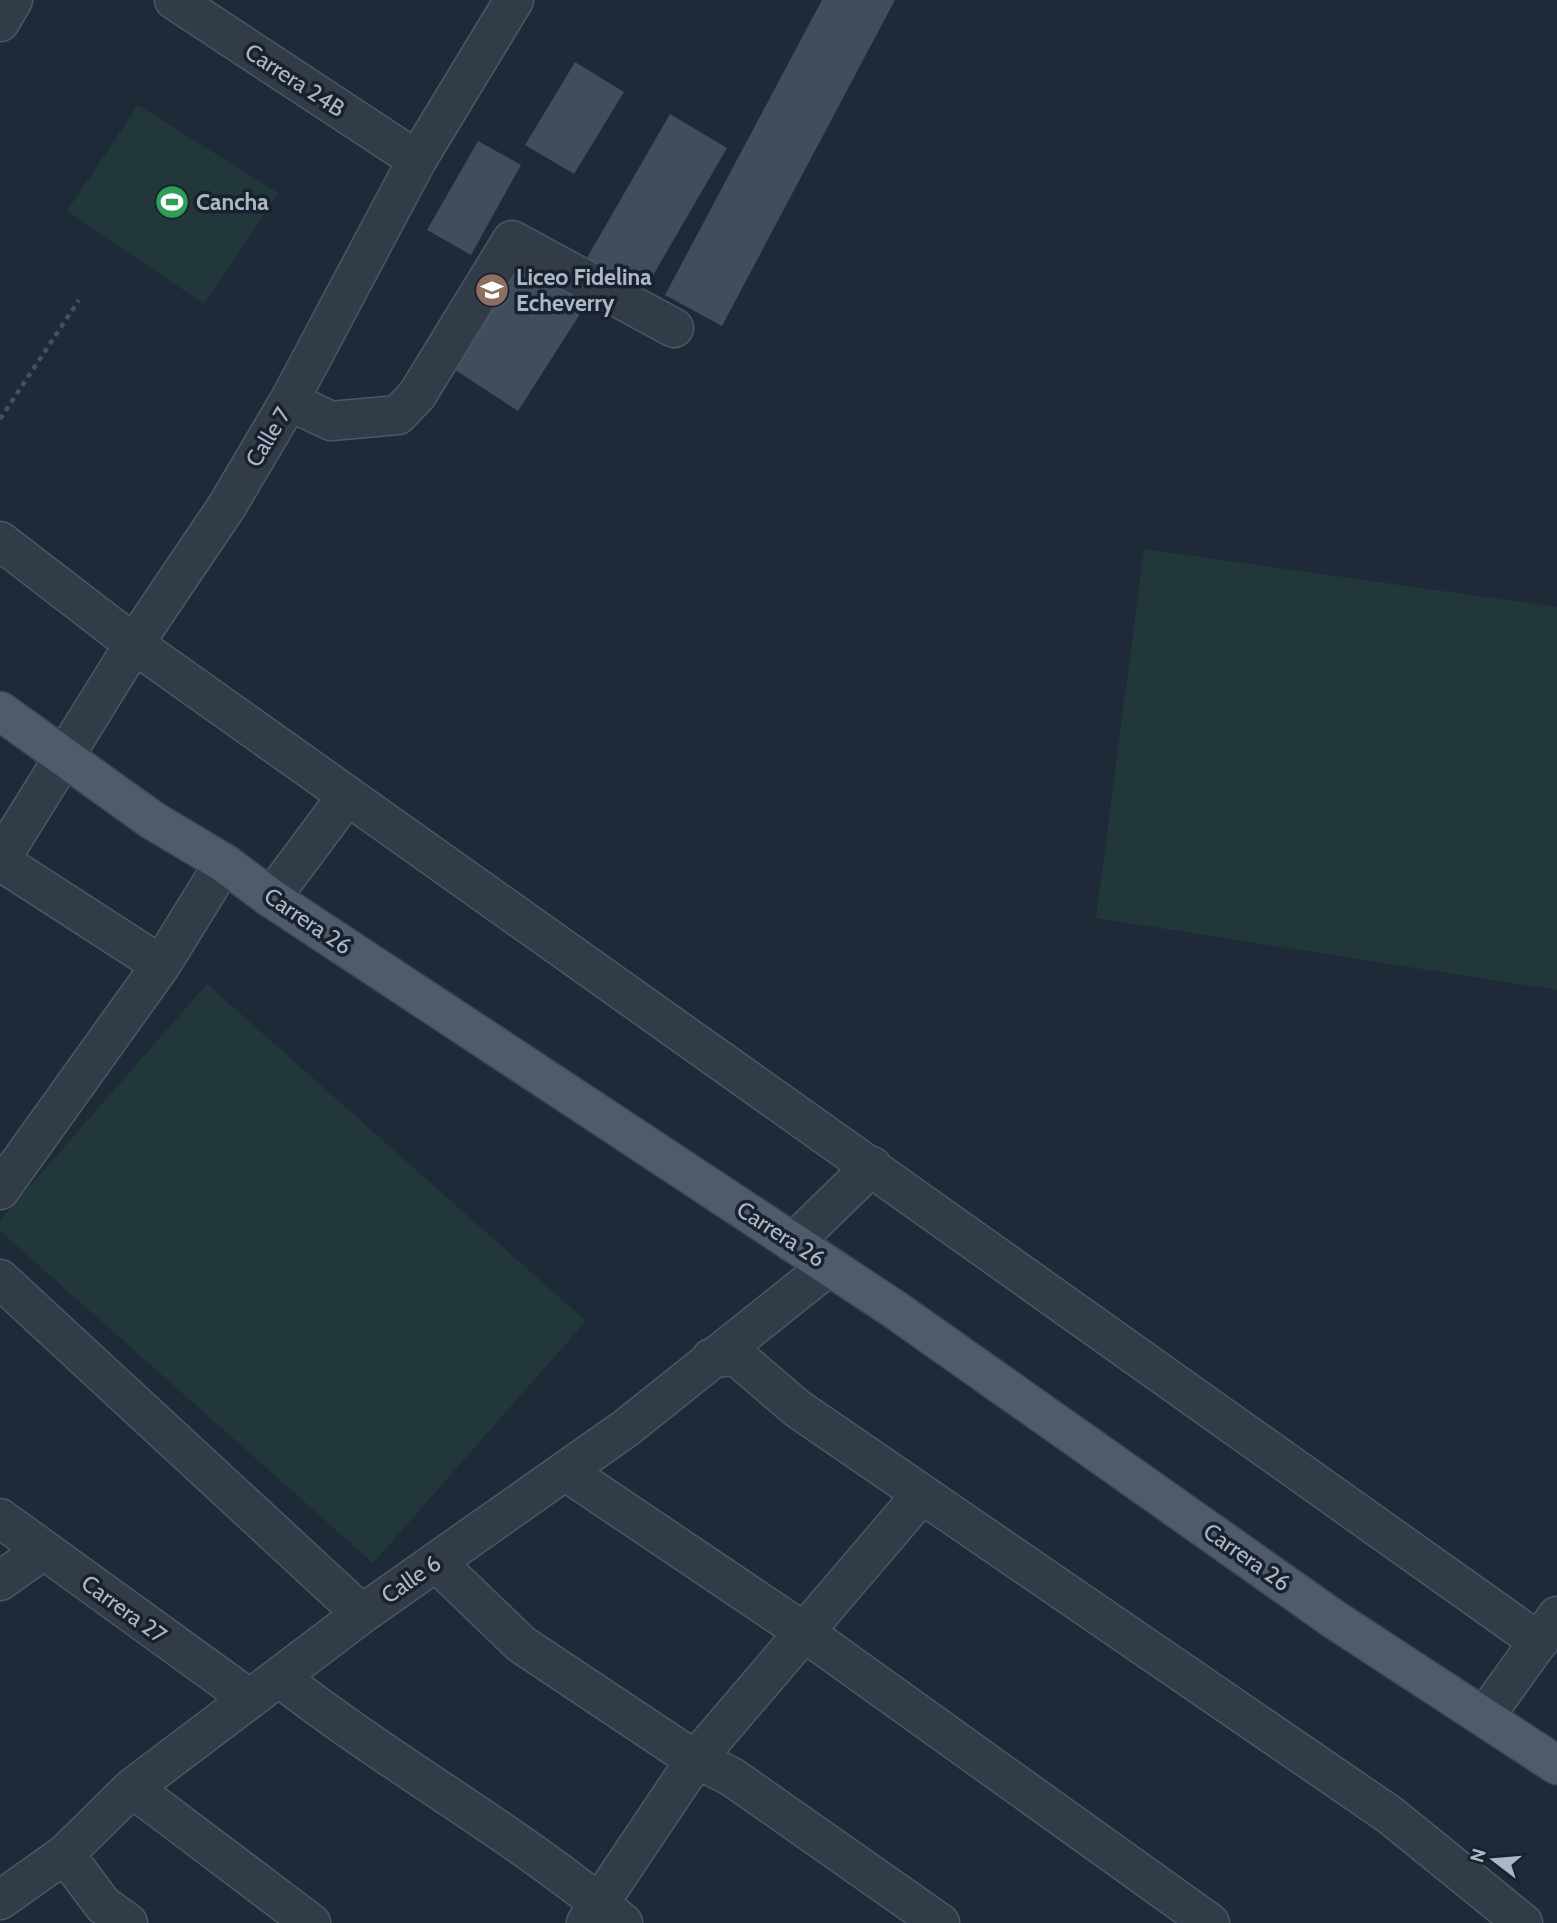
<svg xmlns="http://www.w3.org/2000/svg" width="1557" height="1923" viewBox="0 0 1557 1923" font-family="Cabin,sans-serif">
  <rect width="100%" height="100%" fill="#1f2a38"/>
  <!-- park -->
  <path fill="#213739" d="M138,105L278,193L204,304L67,211Z
    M1144,549L1557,607V990L1096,918Z
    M207,984L586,1321L373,1563L0,1231V1220Z"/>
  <!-- building -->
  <path fill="#3f4d5d" d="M822,0H895L722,326L665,295Z
    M575,62L624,92L574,174L525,145Z
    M670,114L727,148L641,296L584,263Z
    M478,141L521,165L471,255L427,230Z
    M516,259L589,300L518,411L446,364Z"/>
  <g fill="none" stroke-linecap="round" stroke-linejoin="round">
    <!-- minor casing -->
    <g stroke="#4d5763" stroke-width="41">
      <path id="minor" d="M174,0L417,160
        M0,22L13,0
        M289,401L331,421L398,415L417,395L512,240L674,328
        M0,541L134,644L1539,1642
        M0,860L134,644L227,506L289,401L417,160L514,0
        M0,861L161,965
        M271,898L347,796
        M0,1190L161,965L224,863
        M793,1243L872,1166
        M0,1279L362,1614
        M711,1358L736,1356L798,1409L1390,1815L1523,1923
        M565,1471L804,1632L1210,1923
        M0,1518L250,1699
        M436,1562L521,1644L683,1752L732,1777L940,1923
        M0,1581L42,1551
        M279,1677C390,1764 515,1832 623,1923
        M1485,1716L1557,1616
        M132,1788L311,1923
        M65,1854L103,1905L128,1923
        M0,1900L65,1854L132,1788L362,1614L626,1428L829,1266
        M586,1923L696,1759L922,1494"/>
    </g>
    <!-- major casing -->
    <g stroke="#3c4552" stroke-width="41">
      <path id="major" d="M0,711L152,820L224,863L271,898L894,1309L1335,1620L1557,1765"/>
    </g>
    <!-- path -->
    <path stroke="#3e5457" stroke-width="4.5" stroke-dasharray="5 5" stroke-linecap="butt" d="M0,419L79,300"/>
    <!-- minor -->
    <use href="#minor" stroke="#323c48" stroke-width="38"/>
    <!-- major -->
    <use href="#major" stroke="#505b69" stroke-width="38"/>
  </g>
  <!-- icons -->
  <defs>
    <g id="stadium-disc" transform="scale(1.75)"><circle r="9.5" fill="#2e9e5b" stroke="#18212d"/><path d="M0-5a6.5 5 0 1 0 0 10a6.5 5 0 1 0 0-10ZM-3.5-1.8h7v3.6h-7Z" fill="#fff"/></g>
    <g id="school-disc" transform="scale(1.75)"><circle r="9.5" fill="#8d6e63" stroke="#18212d"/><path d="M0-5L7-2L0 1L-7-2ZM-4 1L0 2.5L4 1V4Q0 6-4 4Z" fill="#fff"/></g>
  </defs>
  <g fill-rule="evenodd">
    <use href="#stadium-disc" x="172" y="202"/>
    <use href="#school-disc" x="492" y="290"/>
  </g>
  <g text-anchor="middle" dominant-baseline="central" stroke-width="7" stroke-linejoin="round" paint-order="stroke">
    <!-- street labels -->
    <g font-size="23" fill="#acb7c5" stroke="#18212d">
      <text transform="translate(295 80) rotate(33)">Carrera 24B</text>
      <text transform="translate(268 437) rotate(-59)">Calle 7</text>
      <text transform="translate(308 921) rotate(34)">Carrera 26</text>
      <text transform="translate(781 1234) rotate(33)">Carrera 26</text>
      <text transform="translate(1247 1557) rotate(35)">Carrera 26</text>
      <text transform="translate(411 1579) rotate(-35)">Calle 6</text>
      <text transform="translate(124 1609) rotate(36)">Carrera 27</text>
    </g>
    <!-- poi labels -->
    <g font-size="23" font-weight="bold" fill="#acb7c5" stroke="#18212d" text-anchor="start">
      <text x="196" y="202">Cancha</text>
      <text x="516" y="277">Liceo Fidelina<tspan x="516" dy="26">Echeverry</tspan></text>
    </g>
  </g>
  <!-- north arrow -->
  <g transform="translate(1494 1860) rotate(286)" stroke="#18212d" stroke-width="5" paint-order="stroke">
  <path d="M0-5L12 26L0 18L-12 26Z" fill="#acb7c5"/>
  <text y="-10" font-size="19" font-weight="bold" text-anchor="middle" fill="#acb7c5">N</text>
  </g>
</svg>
